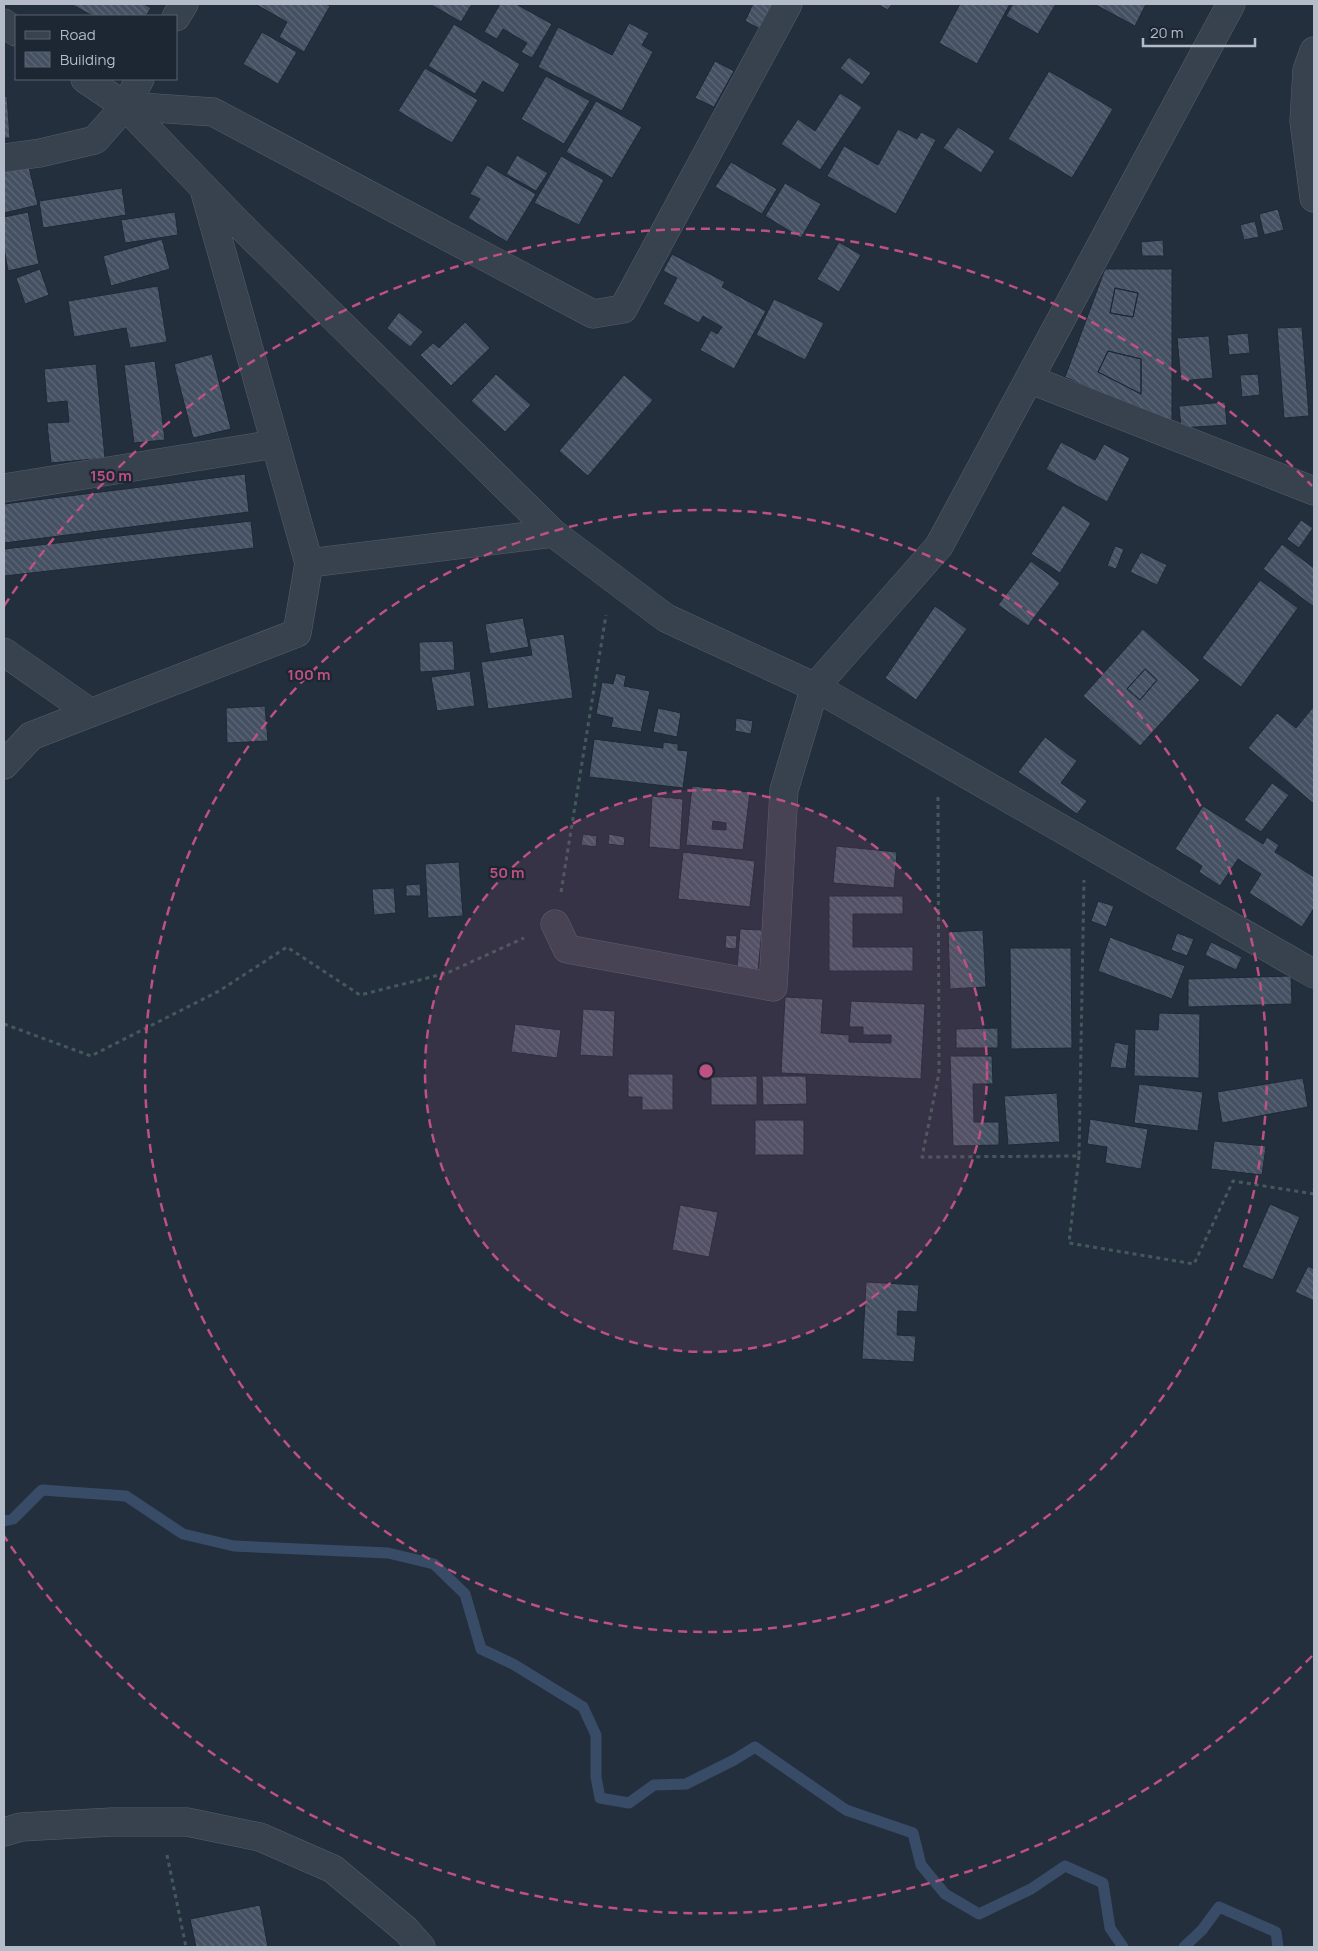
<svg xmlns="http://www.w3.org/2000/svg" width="1318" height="1951" viewBox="0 0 1318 1951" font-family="Manrope,sans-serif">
  <defs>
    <pattern id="building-back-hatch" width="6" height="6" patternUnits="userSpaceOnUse" patternTransform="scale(1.25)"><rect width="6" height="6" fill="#455162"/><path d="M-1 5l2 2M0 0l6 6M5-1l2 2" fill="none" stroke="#5d6877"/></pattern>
  </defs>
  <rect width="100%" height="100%" fill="#242f3e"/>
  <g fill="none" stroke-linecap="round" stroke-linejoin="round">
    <!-- stream -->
    <path stroke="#394c67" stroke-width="11" d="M4,1521L13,1519L42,1490L126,1496L183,1534L234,1546L388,1553L434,1564L465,1594L481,1649L513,1664L583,1707L596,1735V1777L600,1798L629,1803L654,1785L686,1784L734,1760L755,1747L846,1810L913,1833L921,1865L945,1894L979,1914L1031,1889L1065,1866L1103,1883L1110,1928L1123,1947
      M1184,1947L1202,1930L1219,1907L1276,1932L1278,1947"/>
  </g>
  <!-- building -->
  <path fill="url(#building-back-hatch)" stroke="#1f2835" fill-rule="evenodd" d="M71,4H144L151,8L146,16H93Z
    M255,4H325L330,6L304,52L279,37L287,22Z
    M430,4H472L461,22Z
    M500,4H516L552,24L532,58L521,52L527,43L503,29L497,39L484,32Z
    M753,4H773L760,29L745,21Z
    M877,4H892L888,10Z
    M960,4H1010L977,64L939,43Z
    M1013,4H1056L1038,34L1006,16Z
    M1094,4H1146L1135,26Z
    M629,23L649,33L642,45L653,52L622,111L538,67L558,27L612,55Z
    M454,24L520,64L503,93L483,81L475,94L428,66Z
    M262,32L297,52L278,84L243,64Z
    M849,57L871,73L862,85L840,68Z
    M715,61L734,71L714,107L695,98Z
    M425,68L478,100L452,143L398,111Z
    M1049,71L1113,109L1072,178L1008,139Z
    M546,76L590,101L564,144L521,119Z
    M840,93L862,107L820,170L781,144L798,119L815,131Z
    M7,96L10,138H4V97Z
    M596,101L642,127L612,178L566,152Z
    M958,127L995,151L981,173L943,148Z
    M898,129L917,139L921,132L936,140L896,214L827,176L844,146L878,165Z
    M517,155L548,173L536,191L506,174Z
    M561,156L604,180L579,225L534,203Z
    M731,162L777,189L762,214L715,187Z
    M28,163L38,205L4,213V169Z
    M487,165L536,194L507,242L468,218L480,199L470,194Z
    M785,183L821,204L801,238L765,216Z
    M122,188L126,215L43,228L39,201Z
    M1278,209L1284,230L1264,235L1259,214Z
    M28,212L39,264L8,271L4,248V217Z
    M175,212L178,235L125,243L121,220Z
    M1255,221L1259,237L1244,240L1240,225Z
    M162,239L170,269L111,286L103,256Z
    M1163,240L1164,256H1142L1141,242Z
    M839,242L861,255L839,292L817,279Z
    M672,254L725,282L722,287L766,311L734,369L700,350L711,330L717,334L722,327L703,316L699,323L663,304L677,278L663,271Z
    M40,269L49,295L25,304L16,278Z
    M1105,269H1172V425L1065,377ZM1115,288L1138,293L1133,317L1110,313ZM1108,351L1141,359V394L1098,372Z
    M158,286L167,342L130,348L126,328L74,337L68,301Z
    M1115,288L1138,293L1133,317L1110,313Z
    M774,299L824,323L805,360L756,335Z
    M399,312L423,332L410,347L387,328Z
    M465,322L490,348L451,386L420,355L433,343L439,348Z
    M1302,327L1309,416L1284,418L1277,328Z
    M1248,333L1250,353L1229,355L1227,335Z
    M1209,336L1213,378L1181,381L1177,338Z
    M1108,351L1141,359V394L1098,372Z
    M212,354L231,429L193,438L174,364Z
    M155,361L165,440L134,443L124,365Z
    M96,364L105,458L51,463L47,423L69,422L67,401L47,403L44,369Z
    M496,374L531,405L505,432L471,401Z
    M1258,374L1260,395L1242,397L1240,375Z
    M624,375L653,400L588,476L559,451Z
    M1225,402L1227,425L1181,428L1179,406Z
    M1061,442L1095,460L1104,444L1130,458L1107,502L1046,469Z
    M245,474L249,512L4,543V504Z
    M1063,505L1091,523L1060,573L1031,554Z
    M1301,520L1313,528L1299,548L1287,539Z
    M251,521L254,548L4,576V549Z
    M1282,544L1314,568V607L1263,569Z
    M1115,546L1124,549L1116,569L1107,566Z
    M1141,552L1167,565L1157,585L1130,572Z
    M1031,561L1060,583L1028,626L998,605Z
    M1260,580L1298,608L1241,687L1202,658Z
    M935,606L967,629L916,700L885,678Z
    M523,618L529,647L490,654L485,624Z
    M1143,629L1200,680L1140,746L1083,696ZM1145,669L1157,680L1140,700L1127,689Z
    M564,634L573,698L488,709L481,662L532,655L529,639Z
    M453,641L455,670L420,672L419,642Z
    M1145,669L1157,680L1140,700L1127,689Z
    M470,671L475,706L437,711L431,677Z
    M616,673L626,676L624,686L650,691L641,732L611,727L613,718L596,714L602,682L613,684Z
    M265,706L268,741L227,743L226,708Z
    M1314,706V804L1248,748L1277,713L1296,728Z
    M658,708L681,713L677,737L653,732Z
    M736,718L753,721L751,734L735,731Z
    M1045,737L1077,761L1061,783L1087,801L1077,814L1018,772Z
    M594,739L663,748V742L678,744V750L688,751L683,788L589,777Z
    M1272,783L1289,795L1261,832L1244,820Z
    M692,786L750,792L743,850L686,845ZM713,821L726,823V830L712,829Z
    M652,796L683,799L680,850L649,847Z
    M1203,806L1263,844L1267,837L1279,845L1275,852L1314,877V908L1302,927L1249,893L1261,874L1238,859L1220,886L1199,872L1202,866L1175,849Z
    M583,834L597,836L596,847L581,845Z
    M609,834L625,837L624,846L608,844Z
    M836,846L897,852L894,888L833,883Z
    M683,852L755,861L750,907L678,899Z
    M459,862L463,916L428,918L425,864Z
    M420,884L421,896H406V885Z
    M394,888L396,913L374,915L372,889Z
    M829,896H903V914H853V947H913V971H829Z
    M1098,901L1114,906L1106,927L1091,921Z
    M740,929L762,930L758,971L737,970Z
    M983,930L986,987L950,989L948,932Z
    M1177,933L1194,939L1187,956L1171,950Z
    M726,935L737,936L736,949L725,948Z
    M1110,937L1185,966L1172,999L1098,971Z
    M1211,942L1242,957L1236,970L1205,955Z
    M1010,948H1071L1072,1048L1011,1049Z
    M1291,976L1292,1004L1188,1007V979Z
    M785,997L823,999L821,1033L849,1035V1042L891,1043V1035H863V1027H849L851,1001L925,1004L921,1079L781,1073Z
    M583,1009L615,1011L613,1057L580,1055Z
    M1159,1013L1200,1014L1199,1078L1134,1076L1135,1029L1158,1030Z
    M515,1024L561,1030L557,1058L511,1052Z
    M998,1028V1048H956V1029Z
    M1115,1042L1129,1045L1126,1069L1110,1067Z
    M950,1056H992L993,1084H973L974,1122H999V1145L953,1146Z
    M628,1074H673V1110H642V1097H628Z
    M757,1076V1105H711V1077Z
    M762,1076H806L807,1104L763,1105Z
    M1303,1078L1308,1107L1222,1123L1217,1092Z
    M1139,1084L1203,1092L1198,1131L1134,1123Z
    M1057,1093L1060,1142L1008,1145L1004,1096Z
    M1090,1119L1148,1129L1141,1169L1105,1163L1107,1147L1087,1144Z
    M755,1120H804V1155H755Z
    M1214,1141L1266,1146L1262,1175L1211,1169Z
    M1270,1204L1300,1217L1273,1280L1242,1267Z
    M680,1205L718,1212L709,1257L672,1250Z
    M1308,1266L1314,1269V1301L1295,1292Z
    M866,1282L919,1285L917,1312L898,1311L897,1335L916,1336L914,1362L862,1359Z
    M260,1905L268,1947H196L190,1919Z"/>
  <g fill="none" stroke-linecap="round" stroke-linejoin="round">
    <!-- minor casing -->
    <g stroke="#565f6c" stroke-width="29">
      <path id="minor" d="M176,17L184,4
        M4,23L16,32
        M1314,51L1307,70L1304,121L1314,198
        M85,79L125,106L238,223L553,533L666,618L815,687L1314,974
        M125,106L213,112L593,314L623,309L788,4
        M4,158L40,153L95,140L125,106L140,79
        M204,189L309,563L553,533
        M1029,379L1314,491
        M4,488L275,444
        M4,652L91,713
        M4,765L31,736L297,633L309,563
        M555,924L567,949L773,987L784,790L815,687L939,546L1231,4
        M4,1832L21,1827L112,1822H187L260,1837L333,1869L406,1930L421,1947"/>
    </g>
    <!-- path -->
    <path stroke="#44595c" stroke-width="3" stroke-dasharray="4 4" stroke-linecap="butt" d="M938,797L939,1073L922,1157L1079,1156L1084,880
      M561,892L606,615
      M4,1024L91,1056L219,991L287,947L360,995L447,973L524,938
      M1079,1156L1069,1243L1194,1264L1233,1181L1314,1194V1189
      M167,1855L186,1947"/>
    <!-- minor -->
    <use href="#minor" stroke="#38414e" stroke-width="28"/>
  </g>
  <!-- distance rings -->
  <circle cx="706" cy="1071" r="281" fill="#bd5182" fill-opacity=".12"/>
  <g fill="none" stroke="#bd5182" stroke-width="2.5" stroke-dasharray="9 6">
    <circle cx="706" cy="1071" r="281"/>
    <circle cx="706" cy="1071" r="561"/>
    <path d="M1312 1656A842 842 0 0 1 4 1536M4 606A842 842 0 0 1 1312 486"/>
  </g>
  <circle cx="706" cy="1071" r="8" fill="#bd5182" stroke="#1d2633" stroke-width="2.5"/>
  <g font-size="15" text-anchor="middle" font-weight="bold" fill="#bd5182" stroke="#1d2633" stroke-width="4.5" stroke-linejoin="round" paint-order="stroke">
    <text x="111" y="481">150 m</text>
    <text x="309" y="680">100 m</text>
    <text x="507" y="878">50 m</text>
  </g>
  <!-- border -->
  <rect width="1318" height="1951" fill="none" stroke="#b4bcc9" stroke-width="10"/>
  <!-- legend -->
  <rect x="15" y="15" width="162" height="65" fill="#1d2633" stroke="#59626f"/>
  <rect x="25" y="31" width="25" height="8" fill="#38414e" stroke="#59626f"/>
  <text x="60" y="40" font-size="15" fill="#b4bcc9">Road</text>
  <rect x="25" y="52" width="25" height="15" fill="url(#building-back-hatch)" stroke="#59626f"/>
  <text x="60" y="65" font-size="15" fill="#b4bcc9">Building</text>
  <!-- scale -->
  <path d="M1143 38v8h112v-8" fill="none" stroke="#b4bcc9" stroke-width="2.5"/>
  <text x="1150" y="38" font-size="15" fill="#b4bcc9" stroke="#1d2633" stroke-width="4" paint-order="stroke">20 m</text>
</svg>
